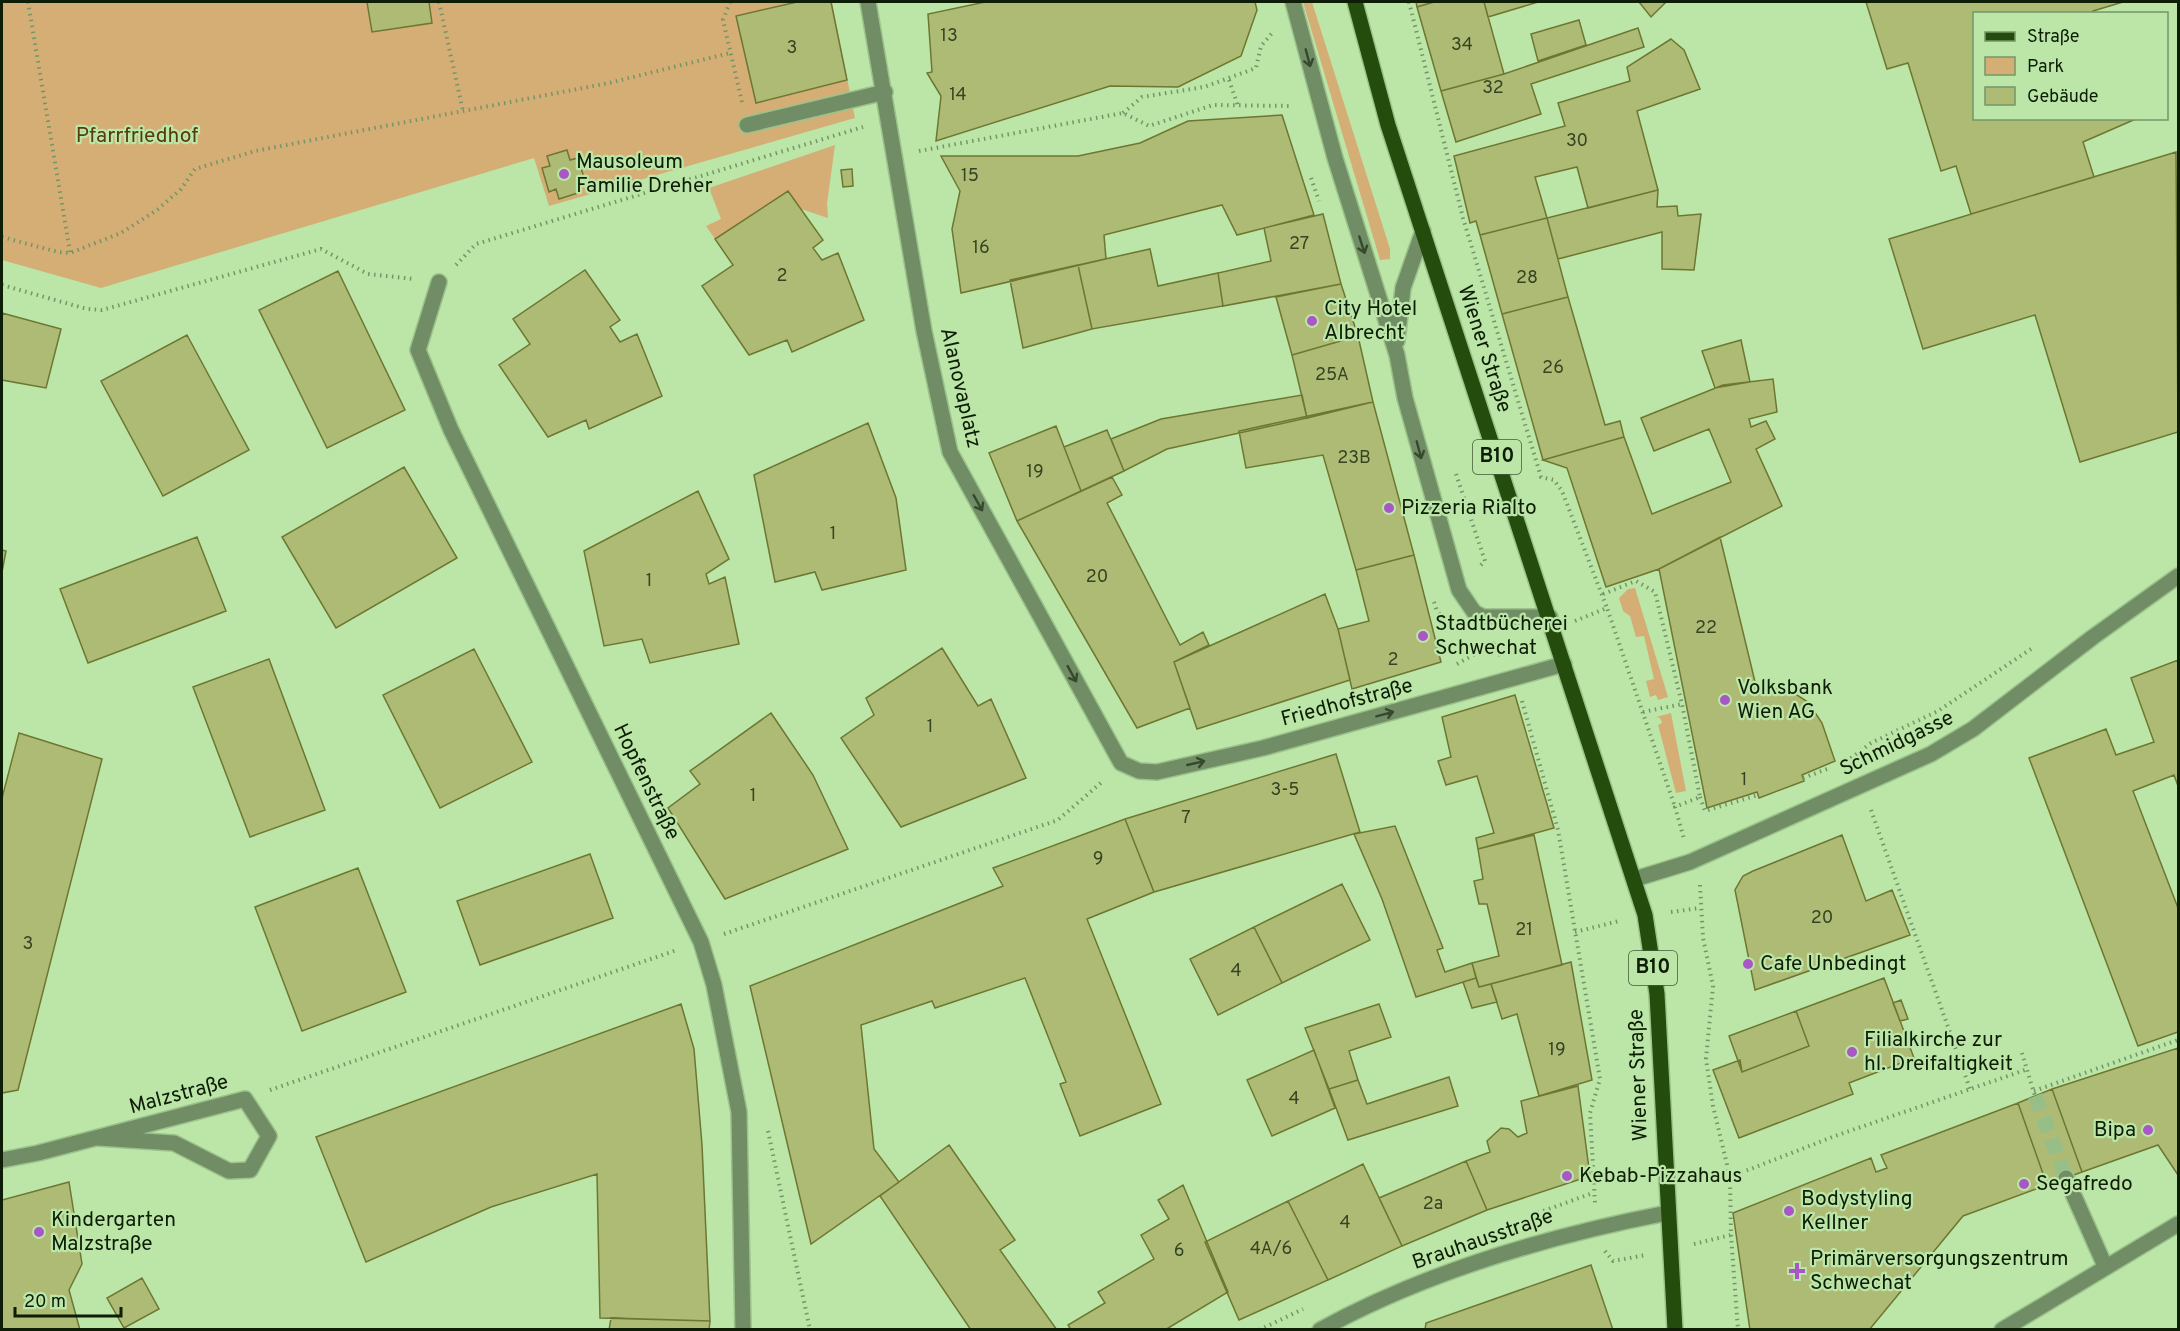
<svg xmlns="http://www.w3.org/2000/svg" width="2180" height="1331" viewBox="0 0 2180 1331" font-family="Overpass,sans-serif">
  <rect width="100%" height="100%" fill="#bbe6a8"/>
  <!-- green -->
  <path fill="#d5ae75" d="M2,2H832L855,118L549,206L534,158L101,288L2,260Z
    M1303,2H1312L1390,249V259L1380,260Z
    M835,145L827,204L828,218L798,208L788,191L715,239L706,226L721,219L709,188Z
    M1635,588L1668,697L1658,700L1656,695L1650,697L1646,681L1654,679L1644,636L1636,637L1630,616L1623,611L1619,598L1628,589Z
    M1671,713L1686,791L1676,793L1658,725L1662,723L1660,718L1656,717Z"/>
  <!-- building -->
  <path fill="#aebb74" stroke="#6d7731" stroke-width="1.5" d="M367,2H429L432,23L372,32Z
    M797,2H831L847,80L756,103L736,16Z
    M985,2H1255L1257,10L1241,56L1178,87L1110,86L936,141L941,96L927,73L932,72L928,14Z
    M1416,2H1434L1417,7Z
    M1434,2H1484L1504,74L1441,91L1417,7Z
    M1484,2H1538L1488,17Z
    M1639,2H1666L1651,17Z
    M1866,2H2123L2093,11L2094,14H1974V118H2138L2083,142L2094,177L1971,214L1956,166L1941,171L1908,63L1887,69Z
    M1579,20L1586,45L1538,61L1531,34Z
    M1638,28L1644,47L1531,84L1541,114L1456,142L1441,91L1504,74Z
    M1671,39L1684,50L1700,89L1637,111L1658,190L1588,208L1577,167L1535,177L1547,218L1480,235L1476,221L1470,223L1454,156L1565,126L1558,103L1630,81L1627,67Z
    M1282,115L1314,215L1237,235L1222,205L1104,235L1106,259L961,293L952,229L960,191L941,156H1078L1140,143L1188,121Z
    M567,150L570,160L578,158L585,181L578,183L581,192L559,199L556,189L549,192L542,168L550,166L547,156Z
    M2176,152L2178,432L2080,462L2035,315L1923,349L1889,239Z
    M852,169L853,186L843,187L841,170Z
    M1658,190L1657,207L1677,206L1678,216L1701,214L1694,270L1662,269V232L1558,259L1547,218Z
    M788,191L823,240L813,248L822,260L838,253L864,320L792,352L787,340L749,355L702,286L733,265L715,239Z
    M1323,214L1341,284L1223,306L1218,273L1271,261L1264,228Z
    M1547,218L1568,297L1502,314L1480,235Z
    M1150,249L1158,286L1218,273L1223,306L1092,329L1078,265Z
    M1078,265L1092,329L1023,348L1010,280Z
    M585,270L620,320L610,327L620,342L637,334L662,396L589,429L586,420L548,437L499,365L530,344L513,319Z
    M338,271L405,410L327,448L259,310Z
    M1341,284L1358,336L1292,355L1276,297Z
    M1568,297L1605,425L1620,421L1624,437L1543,460L1502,314Z
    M2,313L61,329L46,388L2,380Z
    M187,335L249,450L163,496L101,381Z
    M1358,336L1373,402L1307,418L1292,355Z
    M1741,340L1750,382L1715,388L1702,351Z
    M1773,379L1777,412L1749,419L1751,427L1766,421L1775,439L1756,449L1782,506L1659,569L1606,587L1567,468L1543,460L1624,437L1652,514L1731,482L1709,429L1654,451L1641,418L1723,385Z
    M1302,395L1307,418L1167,449L1124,471L1111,439L1161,419Z
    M1373,402L1414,555L1356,570L1323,455L1246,468L1239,431Z
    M868,423L896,498L906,570L822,590L815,572L775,582L754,475Z
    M1056,426L1081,491L1017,521L989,453Z
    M1107,430L1124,471L1081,491L1064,447Z
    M404,467L457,558L336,628L282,537Z
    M1112,477L1122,495L1107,503L1180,645L1203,632L1209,645L1174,662L1190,708L1137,728L1017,521Z
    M698,491L729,559L706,574L709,584L725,577L739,644L650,663L642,639L604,646L584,551Z
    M197,537L226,611L88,663L60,589Z
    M1720,537L1757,690L1786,688L1808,702L1822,723L1835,761L1802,775L1804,781L1759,798L1757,792L1707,808L1659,569Z
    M2,550L6,551L2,572Z
    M1414,555L1441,662L1352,689L1338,629L1369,621L1356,570Z
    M1325,594L1338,629L1350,680L1197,729L1174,662Z
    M942,648L978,706L991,699L1026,778L901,827L841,738L874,715L866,698Z
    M474,649L532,762L440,808L383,695Z
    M269,659L325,810L250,837L193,687Z
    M2178,660V786L2174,775L2133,791L2178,908V1032L2138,1046L2029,758L2106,729L2116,755L2154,742L2131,678Z
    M1515,695L1554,828L1478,849L1476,838L1494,833L1477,776L1446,785L1438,761L1451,757L1442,717Z
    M771,713L813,775L848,849L725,899L668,808L700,784L690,771Z
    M19,733L102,759L18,1090L2,1093V798Z
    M1336,754L1360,832L1154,892L1125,819Z
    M1125,819L1154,892L1087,919L1161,1104L1080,1136L1060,1084L1066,1082L1025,978L935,1008L932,1001L861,1025L874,1149L899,1182L811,1244L750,986L1003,886L993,868Z
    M1395,826L1443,948L1437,950L1445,972L1472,963L1476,978L1416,997L1382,899L1354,834Z
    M1534,835L1562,965L1479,987L1472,963L1499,956L1487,904H1479L1474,881L1483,879L1478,849Z
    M1842,835L1866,901L1892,890L1910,935L1755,990L1735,890L1743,876L1753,871Z
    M590,854L613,918L480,965L457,901Z
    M358,868L406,992L302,1031L255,907Z
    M1342,884L1370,940L1282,983L1254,927Z
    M1254,927L1282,983L1218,1015L1190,959Z
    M1571,962L1592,1080L1539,1096L1517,1014L1502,1019L1491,984Z
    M1476,978L1479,987L1491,984L1497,1002L1472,1008L1463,982Z
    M1884,978L1914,1058L1849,1083L1853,1094L1739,1138L1713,1070L1740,1060L1742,1072L1809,1046L1796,1011Z
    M1901,1000L1908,1019L1900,1021L1893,1003Z
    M681,1004L694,1049L702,1145L710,1321L600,1318L597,1174L491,1207L366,1262L316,1137Z
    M1379,1004L1391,1037L1349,1051L1358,1080L1329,1089L1305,1028Z
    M1796,1011L1809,1046L1742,1072L1729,1036Z
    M2178,1048V1175L2158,1145L2082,1172L2052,1089Z
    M1314,1050L1335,1108L1272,1136L1247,1080Z
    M1449,1077L1458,1106L1348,1140L1329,1089L1358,1080L1367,1104Z
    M1578,1086L1590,1176L1487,1210L1466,1161L1490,1152L1487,1141L1501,1128L1509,1129L1518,1137L1527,1133L1521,1101Z
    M2052,1089L2082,1172L2047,1185L2018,1103Z
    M2018,1103L2047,1185L1963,1216L1869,1330H1750L1733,1213L1871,1158L1876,1172L1887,1168L1881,1155Z
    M949,1145L1015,1240L1000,1250L1057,1330H971L880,1196Z
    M1466,1161L1487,1210L1402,1246L1379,1198Z
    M1363,1164L1402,1246L1328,1280L1288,1201Z
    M69,1182L82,1264L69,1290L80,1330H2V1200Z
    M1183,1185L1228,1292L1165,1330H1071L1068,1325L1105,1303L1098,1292L1154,1259L1141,1235L1169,1219L1158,1200Z
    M1288,1201L1328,1280L1239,1320L1205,1242Z
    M1591,1265L1613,1330H1425L1426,1323Z
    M142,1278L159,1309L124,1328L107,1298Z
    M611,1318L710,1321L709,1330H609Z"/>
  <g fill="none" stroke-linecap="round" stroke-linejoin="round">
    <!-- pedestrian-tunnel -->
    <path stroke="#98be88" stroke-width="15" stroke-dasharray="15 8" stroke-linecap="butt" d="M2035,1096L2066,1178"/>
    <!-- service casing -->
    <g stroke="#9cc28b" stroke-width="18">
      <path id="service" d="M747,125L885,92
        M2,1160L38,1153L245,1099L269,1136L250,1170L229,1171L174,1143L98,1138"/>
    </g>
    <!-- pedestrian casing -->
    <g stroke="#9cc28b" stroke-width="18">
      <path id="pedestrian" d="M2066,1178L2105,1266
        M2002,1330L2178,1224"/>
    </g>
    <!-- minor casing -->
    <g stroke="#9cc28b" stroke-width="18">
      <path id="minor" d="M868,2L924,331L950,452L1121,763L1139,771L1157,772L1263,748L1564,664
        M1293,2L1335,158L1397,355L1405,398L1459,590L1474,612L1483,617H1550
        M439,282L418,350L451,430L701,942L714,985L739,1112L743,1330
        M1397,341L1403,288L1423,231
        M1635,879L1690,862L1931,754L1973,729L2093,637L2178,576"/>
    </g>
    <!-- tertiary casing -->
    <g stroke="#9cc28b" stroke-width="18">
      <path id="tertiary" d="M1320,1330C1427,1271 1548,1236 1667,1213"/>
    </g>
    <!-- primary casing -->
    <g stroke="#9cc28b" stroke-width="18">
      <path id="primary" d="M1355,2L1388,125L1645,915L1657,994L1675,1330"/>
    </g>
    <!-- path -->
    <path stroke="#759567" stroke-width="4" stroke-dasharray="1.5 4.5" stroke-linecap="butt" d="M28,2L70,252
      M439,2L463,111
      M730,2L723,20L742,102
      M1409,2L1463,218L1541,477L1554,480L1562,491L1607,608
      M1229,80L1238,106
      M1123,113L1142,97L1204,87L1256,68L1261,46L1273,32
      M919,151L1123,113L1149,126L1213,105L1293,106
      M1311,178L1319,201
      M2,237L58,252L70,253L121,233L157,210L181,189L195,169L255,151L609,83L730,53
      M456,265L476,244L863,127
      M2,285L87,309L102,310L321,249L368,274L414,279
      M1456,474L1485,561L1479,567
      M1603,594L1636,581L1655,592L1682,704L1700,797L1675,807L1684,839
      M1434,602L1437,611L1451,628
      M1575,621L1607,608L1675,807
      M1494,644L1501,657
      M1457,664L1495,643
      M1522,701L1558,830L1600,1079L1590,1113L1595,1203
      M1643,712L1682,704
      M1846,762L1871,743L1938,711L2031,649
      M1803,778L1830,768
      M1700,797L1705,811L1758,795
      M1871,810L1970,1089
      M1700,885L1703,938L1713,986L1706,1059L1713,1106L1730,1177
      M1671,912L1700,908
      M1575,932L1619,921
      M724,934L1058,820L1103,781
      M2022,1053L2035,1096
      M270,1090L677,950
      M2034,1091L2178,1040
      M768,1131L810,1330
      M1532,1215L1593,1193
      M1731,1235L1738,1330
      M1694,1244L1731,1235L1730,1177L1835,1136L2028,1069
      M1605,1251L1613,1261L1646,1255
      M1259,1330L1303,1309"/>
    <!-- service -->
    <use href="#service" stroke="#718d65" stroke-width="15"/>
    <!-- pedestrian -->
    <use href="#pedestrian" stroke="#718d65" stroke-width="15"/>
    <!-- minor -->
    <use href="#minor" stroke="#718d65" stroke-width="15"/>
    <!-- tertiary -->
    <use href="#tertiary" stroke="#718d65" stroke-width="15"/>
    <!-- primary -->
    <use href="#primary" stroke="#244c0d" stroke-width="15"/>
  </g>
  <!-- one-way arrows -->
  <defs><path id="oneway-shaft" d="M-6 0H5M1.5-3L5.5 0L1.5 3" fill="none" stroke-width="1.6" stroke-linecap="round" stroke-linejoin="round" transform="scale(1.5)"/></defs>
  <g stroke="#354a2c">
    <use href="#oneway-shaft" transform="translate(1308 58) rotate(75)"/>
    <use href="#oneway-shaft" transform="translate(1362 245) rotate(72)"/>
    <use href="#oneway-shaft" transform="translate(1419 450) rotate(75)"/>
    <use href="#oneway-shaft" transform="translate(978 503) rotate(61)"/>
    <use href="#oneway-shaft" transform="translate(1072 674) rotate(61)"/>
    <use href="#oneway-shaft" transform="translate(1385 714) rotate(-15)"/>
    <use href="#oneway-shaft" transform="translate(1196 763) rotate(-13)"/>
  </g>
  <!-- markers -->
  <g fill="#a956c6" stroke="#bbe6a8" stroke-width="2">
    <circle cx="564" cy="174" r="6"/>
    <circle cx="1312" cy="321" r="6"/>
    <circle cx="1389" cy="508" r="6"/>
    <circle cx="1423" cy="636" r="6"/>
    <circle cx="1725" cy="700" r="6"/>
    <circle cx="1748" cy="964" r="6"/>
    <circle cx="1852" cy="1052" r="6"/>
    <circle cx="2148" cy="1130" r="6"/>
    <circle cx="1567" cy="1176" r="6"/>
    <circle cx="2024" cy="1184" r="6"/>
    <circle cx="1789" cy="1211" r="6"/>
    <circle cx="39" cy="1232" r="6"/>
    <path d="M1794 1262h6v6h6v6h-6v6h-6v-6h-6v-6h6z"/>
  </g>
  <g text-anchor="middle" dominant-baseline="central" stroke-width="4.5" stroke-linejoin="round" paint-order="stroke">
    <!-- number labels -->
    <g font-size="18" fill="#354422">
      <text x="949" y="36">13</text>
      <text x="1462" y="45">34</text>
      <text x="792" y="48">3</text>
      <text x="1493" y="88">32</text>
      <text x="958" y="95">14</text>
      <text x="1577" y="141">30</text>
      <text x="970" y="176">15</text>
      <text x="1299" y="244">27</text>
      <text x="981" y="248">16</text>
      <text x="782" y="276">2</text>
      <text x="1527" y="278">28</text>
      <text x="1553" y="368">26</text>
      <text x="1332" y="375">25A</text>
      <text x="1354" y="458">23B</text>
      <text x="1035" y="472">19</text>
      <text x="833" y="534">1</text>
      <text x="1097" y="577">20</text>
      <text x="649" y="581">1</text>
      <text x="1706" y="628">22</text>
      <text x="1393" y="660">2</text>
      <text x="930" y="727">1</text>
      <text x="1744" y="780">1</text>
      <text x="1285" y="790">3-5</text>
      <text x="753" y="796">1</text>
      <text x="1186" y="818">7</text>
      <text x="1098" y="859">9</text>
      <text x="1822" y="918">20</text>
      <text x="1524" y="930">21</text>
      <text x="28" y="944">3</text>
      <text x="1236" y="971">4</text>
      <text x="1557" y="1050">19</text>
      <text x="1294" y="1099">4</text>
      <text x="1433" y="1204">2a</text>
      <text x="1345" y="1223">4</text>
      <text x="1271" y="1249">4A/6</text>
      <text x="1179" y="1251">6</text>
    </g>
    <!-- shield labels -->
    <g fill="#bbe6a8" stroke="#415937" stroke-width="1.5">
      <rect x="1473" y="440" width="48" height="34" rx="4.5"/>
      <rect x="1629" y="951" width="48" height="34" rx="4.5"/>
    </g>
    <g font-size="20" font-weight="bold" fill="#0d1d06">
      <text x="1497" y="457">B10</text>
      <text x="1653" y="968">B10</text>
    </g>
    <!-- park labels -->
    <g font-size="21" fill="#563b0c" stroke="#bbe6a8">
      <text x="137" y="136">Pfarrfriedhof</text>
    </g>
    <!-- poi labels -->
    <g font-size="21" fill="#0d1d06" stroke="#bbe6a8" text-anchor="start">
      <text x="576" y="162">Mausoleum<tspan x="576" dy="24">Familie Dreher</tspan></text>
      <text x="1324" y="309">City Hotel<tspan x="1324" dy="24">Albrecht</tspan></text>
      <text x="1401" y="508">Pizzeria Rialto</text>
      <text x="1435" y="624">Stadtbücherei<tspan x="1435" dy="24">Schwechat</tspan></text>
      <text x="1737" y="688">Volksbank<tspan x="1737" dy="24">Wien AG</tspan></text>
      <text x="1760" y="964">Cafe Unbedingt</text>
      <text x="1864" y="1040">Filialkirche zur<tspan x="1864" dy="24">hl. Dreifaltigkeit</tspan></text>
      <text x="2136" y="1130" text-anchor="end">Bipa</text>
      <text x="1579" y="1176">Kebab-Pizzahaus</text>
      <text x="2036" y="1184">Segafredo</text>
      <text x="1801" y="1199">Bodystyling<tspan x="1801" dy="24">Kellner</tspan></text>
      <text x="51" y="1220">Kindergarten<tspan x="51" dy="24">Malzstraße</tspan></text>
      <text x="1810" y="1259">Primärversorgungszentrum<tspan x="1810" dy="24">Schwechat</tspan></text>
    </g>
    <!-- street labels -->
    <g font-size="21" fill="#0d1d06" stroke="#bbe6a8">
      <text transform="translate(1484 349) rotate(72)">Wiener Straße</text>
      <text transform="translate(960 388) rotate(77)">Alanovaplatz</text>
      <text transform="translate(1347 703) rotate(-15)">Friedhofstraße</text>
      <text transform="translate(1897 744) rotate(-26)">Schmidgasse</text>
      <text transform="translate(646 782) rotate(64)">Hopfenstraße</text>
      <text transform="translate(1639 1075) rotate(-92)">Wiener Straße</text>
      <text transform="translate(179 1095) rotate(-15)">Malzstraße</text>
      <text transform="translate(1483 1240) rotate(-19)">Brauhausstraße</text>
    </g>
  </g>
  <!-- border -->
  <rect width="2180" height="1331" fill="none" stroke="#0d1d06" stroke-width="6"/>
  <!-- legend -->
  <rect x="1973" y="12" width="195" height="108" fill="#bbe6a8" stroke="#759667" stroke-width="1.5"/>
  <rect x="1985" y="32" width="30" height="9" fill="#244c0d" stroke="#759667" stroke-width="1.5"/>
  <text x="2027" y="42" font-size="18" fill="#0d1d06">Straße</text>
  <rect x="1985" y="57" width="30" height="18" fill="#d5ae75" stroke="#759667" stroke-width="1.5"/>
  <text x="2027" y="72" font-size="18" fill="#0d1d06">Park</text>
  <rect x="1985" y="87" width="30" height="18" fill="#aebb74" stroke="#759667" stroke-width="1.5"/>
  <text x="2027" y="102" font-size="18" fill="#0d1d06">Gebäude</text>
  <!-- scale -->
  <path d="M15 1307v9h106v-9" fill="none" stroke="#0d1d06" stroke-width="3"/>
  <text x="24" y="1307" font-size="18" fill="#0d1d06" stroke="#bbe6a8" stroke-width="4.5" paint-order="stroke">20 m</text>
</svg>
